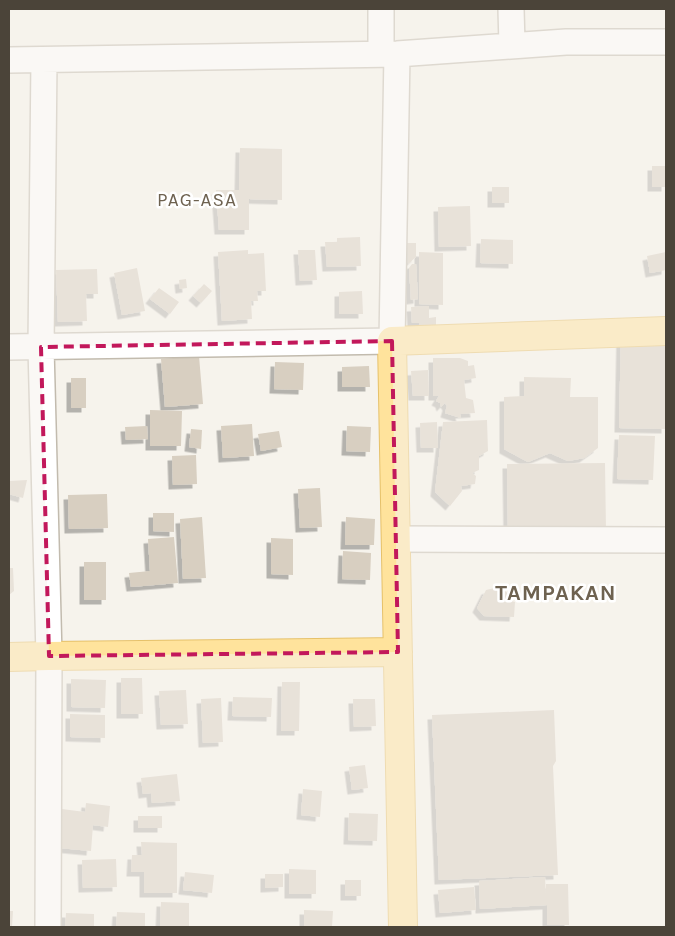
<svg xmlns="http://www.w3.org/2000/svg" width="675" height="936" viewBox="0 0 675 936" font-family="Karla,sans-serif">
  <defs>
    <filter id="shadow"><feDropShadow dx="-4.5" dy="4.5" stdDeviation="0" flood-color="#0004"/></filter>
  </defs>
  <rect width="100%" height="100%" fill="#f6f3ec"/>
  <!-- building -->
  <path fill="#d8cfc1" filter="url(#shadow)" d="M240,148L282,149V200L249,199V230H219L216,190H239Z
    M652,166H666V187H652Z
    M492,187H509V203H492Z
    M470,206L471,246L439,247L438,207Z
    M360,237L361,266L327,267L325,242H337V238Z
    M481,239L513,240V264L480,263Z
    M407,243H416V257L408,264Z
    M248,250V254L264,253L266,291H257L258,301H251L252,319L222,321L218,252Z
    M298,250H315L317,280L300,281Z
    M419,252L443,253V305L419,304Z
    M666,252V270L650,273L647,256Z
    M412,264H416L418,299L411,300L409,268Z
    M137,268L145,311L122,315L114,273Z
    M97,269L98,294H86L87,321L58,322L56,270Z
    M186,279L187,288L180,289L179,280Z
    M204,284L212,291L201,303L193,296Z
    M159,288L179,302L170,314L150,299Z
    M362,291L363,314H339V292Z
    M429,306V318L436,317V326H419V323H412L411,307Z
    M621,333L666,334V429L619,428Z
    M199,356L203,404L165,407L161,359Z
    M433,358H460L468,361V366L474,365L476,378L464,380L466,398L473,400L475,413L460,414L461,418L445,413L447,406L445,403L441,407L440,403L436,401L439,396H433Z
    M275,362L304,363L303,390L274,389Z
    M369,366L370,387H342V367Z
    M428,370L429,396H413L411,371Z
    M524,377L571,378L570,397H598V448L584,458L568,461L550,453L528,462L504,449V397L524,396Z
    M71,378H86V408H71Z
    M150,410L182,411L181,446H150Z
    M487,420L488,451L479,456V470L472,473L476,476L475,484L461,486L462,491L450,506L435,492L443,422Z
    M437,422L438,448H421L420,423Z
    M252,424L254,456L223,458L221,426Z
    M147,426L148,439L126,440L125,427Z
    M347,426L371,427L370,452L346,451Z
    M191,429L202,430L201,449L189,447Z
    M279,431L282,447L261,451L258,434Z
    M619,435L655,436L653,480L617,479Z
    M196,455L197,484L173,485L172,456Z
    M605,463L606,530L508,531L507,464Z
    M27,480L23,498L9,494V481Z
    M320,488L322,527L300,528L298,489Z
    M107,494L108,528L69,529L68,495Z
    M153,513H174V532L153,531Z
    M202,517L206,578L183,579L180,519Z
    M346,517L375,519L374,545H345Z
    M174,537L178,583L131,587L129,573L150,571L148,539Z
    M271,538L293,539V575L271,574Z
    M343,551L371,553L370,580L342,579Z
    M84,562H106V600H84Z
    M9,568H13L14,591L9,595Z
    M499,587L509,594L511,601L515,602L514,617L484,616L477,608L486,590Z
    M121,678H142L143,714H121Z
    M71,679L106,680L105,708L71,707Z
    M282,682H300L299,731H281Z
    M186,690L188,724L161,725L159,691Z
    M233,697L272,698L271,717L232,716Z
    M221,698L223,742L203,743L201,699Z
    M353,699H375L376,726L354,727Z
    M554,710L556,761L553,766L558,875L439,880L432,715Z
    M70,714L105,715V738L70,737Z
    M365,765L368,788L352,790L349,767Z
    M177,774L180,801L152,803L151,793L143,794L141,778Z
    M303,789L322,791L320,817L301,815Z
    M86,803L110,806L108,827L93,825L91,851L59,848L62,809L85,812Z
    M349,813L378,814L377,841L348,840Z
    M138,816H162V828H138Z
    M141,842L177,843V893H144V872H131L132,855H142Z
    M116,859L117,887L83,888L82,860Z
    M289,869L316,870V894H289Z
    M185,872L214,875L212,893L183,890Z
    M265,874H283V887L265,888Z
    M545,877L546,897V884H568L569,925H547V905L480,909L479,881Z
    M345,880H361V896H345Z
    M474,887L476,910L440,913L438,890Z
    M161,902L189,903V927H160Z
    M304,910L333,911L332,927H304Z
    M9,911H13L12,927H9Z
    M117,912L145,913V927H116Z
    M66,913L94,914V927H65Z"/>
  <g fill="none" stroke-linecap="round" stroke-linejoin="round">
    <!-- minor casing -->
    <g stroke="#c2bbae" stroke-width="28">
      <path id="minor" d="M511,9L512,45
        M381,54V9
        M9,60L397,54L566,42H666
        M44,60L41,347L49,656L48,927
        M9,347L392,341L397,54
        M396,539L666,540"/>
    </g>
    <!-- major casing -->
    <g stroke="#e6c16a" stroke-width="30">
      <path id="major" d="M9,657L49,656L398,652
        M403,927L392,341L666,331"/>
    </g>
    <!-- minor -->
    <use href="#minor" stroke="#fff" stroke-width="25"/>
    <!-- major -->
    <use href="#major" stroke="#ffe39c" stroke-width="28"/>
  </g>
  <!-- marked area -->
  <path d="M0 0H675V936H0ZM392,341L398,652L49,656L41,347Z" fill="#f6f3ec" fill-opacity=".55" fill-rule="evenodd"/>
  <path fill="none" stroke="#c2185b" stroke-width="4" stroke-dasharray="10 6" stroke-linejoin="round" d="M392,341L398,652L49,656L41,347Z"/>
  <g text-anchor="middle" dominant-baseline="central" stroke-width="5" stroke-linejoin="round" paint-order="stroke">
    <!-- neighbourhood labels -->
    <g font-size="19" letter-spacing="1" fill="#6e6250" stroke="#fff">
      <text x="197" y="200">PAG-ASA</text>
    </g>
    <!-- district labels -->
    <g font-size="22" font-weight="bold" letter-spacing="1" fill="#6e6250" stroke="#fff">
      <text x="556" y="593">TAMPAKAN</text>
    </g>
  </g>
  <!-- border -->
  <rect width="675" height="936" fill="none" stroke="#4b4439" stroke-width="20"/>
</svg>
